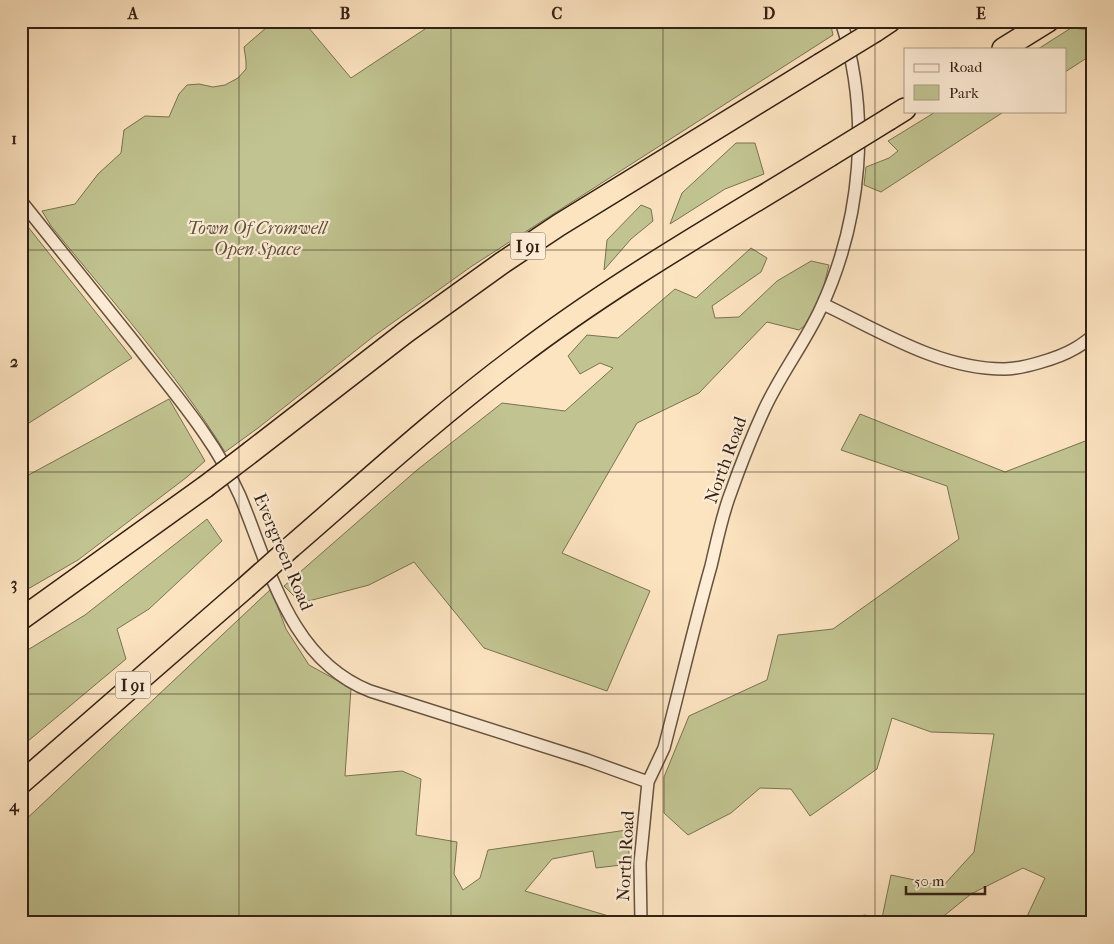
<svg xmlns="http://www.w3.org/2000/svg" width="1114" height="944" viewBox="0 0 1114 944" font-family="'IM FELL French Canon',serif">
  <rect width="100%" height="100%" fill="#fde4c1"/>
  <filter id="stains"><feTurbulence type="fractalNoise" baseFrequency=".004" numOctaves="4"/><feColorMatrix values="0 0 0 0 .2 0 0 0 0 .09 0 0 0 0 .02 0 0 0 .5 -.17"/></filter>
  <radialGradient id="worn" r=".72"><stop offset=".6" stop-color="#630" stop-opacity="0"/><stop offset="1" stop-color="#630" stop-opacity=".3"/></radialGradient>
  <!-- green -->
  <path fill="#c1c491" stroke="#7a7252" d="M274,21H303L351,78L437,21H830L833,35L472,266L374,336L258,428L225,452C175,371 111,300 51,226L42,211L75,204L98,174L121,153L124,130L145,116L169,117L179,94L187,85L199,84L213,87L225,85L238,78L246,69V61L244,47Z
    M1071,28L1093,30V54L1065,72V49H1038Z
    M937,111H1005L881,192L864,185L866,167L889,158L898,151L888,141Z
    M736,143H755L764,174L725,189L670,224L682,193Z
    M641,205L651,209L653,221L631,239L604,270L607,240Z
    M21,218L132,358L21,428Z
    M751,248L767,258L761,272L712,306L715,318L739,317L777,281L811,261L829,265L816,317L799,330L767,322L699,393L637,423L562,553L650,591L607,691L484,648L414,562L369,585L301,603L284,586L417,470L502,403L565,411L613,368L600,363L580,374L568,356L587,335L618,338L675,289L696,298Z
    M169,399L205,461L187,477L78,560L21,593V479Z
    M860,414L1005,472L1093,438V923H1024L1045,878L1023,868L971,894L935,923H851L864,915L882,918L891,875L943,886L974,852L994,734L931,732L892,718L877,769L810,816L791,789L760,788L731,813L688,835L664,813V777L689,716L767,680L778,635L833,629L959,539L947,486L841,450Z
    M207,519L222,541L149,609L117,629L126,659L21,747V654L85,615Z
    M271,589L286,629L309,665L351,688L345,776L402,771L421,779L416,835L457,842L454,874L463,890L480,878L488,850L627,830L630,864L596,868L593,851L552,859L525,891L632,923H21V824Z"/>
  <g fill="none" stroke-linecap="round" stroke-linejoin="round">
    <!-- street casing -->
    <g stroke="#65523f" stroke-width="14">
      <path id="street" d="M21,201C59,249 97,296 135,343C158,373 183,402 204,433C218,453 230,474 240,496C270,568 289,659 370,691L587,760L648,782
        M823,304C880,331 939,369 1004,369C1022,369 1059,358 1074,349C1080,346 1086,341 1093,336
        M641,923L640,863L648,782L664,748C680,687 694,626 711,566C717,541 722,515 731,492C741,464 752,436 764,410C780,375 804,344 820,310C862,221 871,115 841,21"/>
    </g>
    <!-- highway casing -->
    <g stroke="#322114" stroke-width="24">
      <path id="highway" d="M875,31L890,21
        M1003,49L1048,21
        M889,119L905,109
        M251,452L406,332L502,263L559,225L821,64
        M291,547C365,483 438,416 517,357C615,282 724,221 829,156
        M21,619L205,487
        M21,783L245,588"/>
    </g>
    <!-- street -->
    <use href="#street" stroke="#feedd7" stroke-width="11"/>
    <!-- highway -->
    <use href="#highway" stroke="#fde4c1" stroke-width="21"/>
    <!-- highway-bridge casing -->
    <g stroke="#322114" stroke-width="24" stroke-linecap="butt">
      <path id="highway-bridge" d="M821,64L875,31
        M829,156L889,119
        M205,487L251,452
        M245,588L291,547"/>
    </g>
    <!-- highway-bridge -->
    <use href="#highway-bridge" stroke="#fde4c1" stroke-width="21"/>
  </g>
  <!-- grid -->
  <path fill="none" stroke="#322114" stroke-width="1" stroke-opacity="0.55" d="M239,21V923M451,21V923M663,21V923M875,21V923M21,250H1093M21,472H1093M21,694H1093"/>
  <g text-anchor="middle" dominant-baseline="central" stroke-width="4.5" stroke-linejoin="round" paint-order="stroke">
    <!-- shield labels -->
    <g fill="#feedd7" stroke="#6f5e4e" stroke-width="1">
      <rect x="510.5" y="232.5" width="35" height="27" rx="4"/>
      <rect x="115.5" y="671.5" width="35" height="27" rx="4"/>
    </g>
    <g font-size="16" font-weight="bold" fill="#322114">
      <text x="528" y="246">I 91</text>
      <text x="133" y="685">I 91</text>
    </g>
    <!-- park labels -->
    <g font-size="18" font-style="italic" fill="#5d523a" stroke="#feedd7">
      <text x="257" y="228">Town Of Cromwell<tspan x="257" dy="21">Open Space</tspan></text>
    </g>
    <!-- street labels -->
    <g font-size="18" fill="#322114" stroke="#feedd7">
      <text transform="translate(726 460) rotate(-70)">North Road</text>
      <text transform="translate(283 552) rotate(67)">Evergreen Road</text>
      <text transform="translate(626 856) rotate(-87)">North Road</text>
    </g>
  </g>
  <!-- margin -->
  <rect width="1114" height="944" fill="none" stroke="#fde4c1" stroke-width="55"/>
  <!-- legend -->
  <rect x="904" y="48" width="162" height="65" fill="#feedd7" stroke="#ac9b89"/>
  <rect x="914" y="64" width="25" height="8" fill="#feedd7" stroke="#ac9b89"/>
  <text x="949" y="72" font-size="15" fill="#322114">Road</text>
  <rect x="914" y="85" width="25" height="15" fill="#c1c491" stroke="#ac9b89"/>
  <text x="949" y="98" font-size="15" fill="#322114">Park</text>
  <!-- scale -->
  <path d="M906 886v8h79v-8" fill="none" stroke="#322114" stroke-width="2.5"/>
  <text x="914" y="886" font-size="15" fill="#322114" stroke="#feedd7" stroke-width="4" paint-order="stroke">50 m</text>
  <rect x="28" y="28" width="1058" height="888" fill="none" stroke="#322114" stroke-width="2"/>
  <g font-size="16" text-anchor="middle" font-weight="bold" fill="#322114">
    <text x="133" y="19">A</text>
    <text x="345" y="19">B</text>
    <text x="557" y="19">C</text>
    <text x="769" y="19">D</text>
    <text x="981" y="19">E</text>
    <text x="14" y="144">1</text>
    <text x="14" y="367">2</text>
    <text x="14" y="589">3</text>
    <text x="14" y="811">4</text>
  </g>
  <rect width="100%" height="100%" filter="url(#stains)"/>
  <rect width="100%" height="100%" fill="url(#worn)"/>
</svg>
